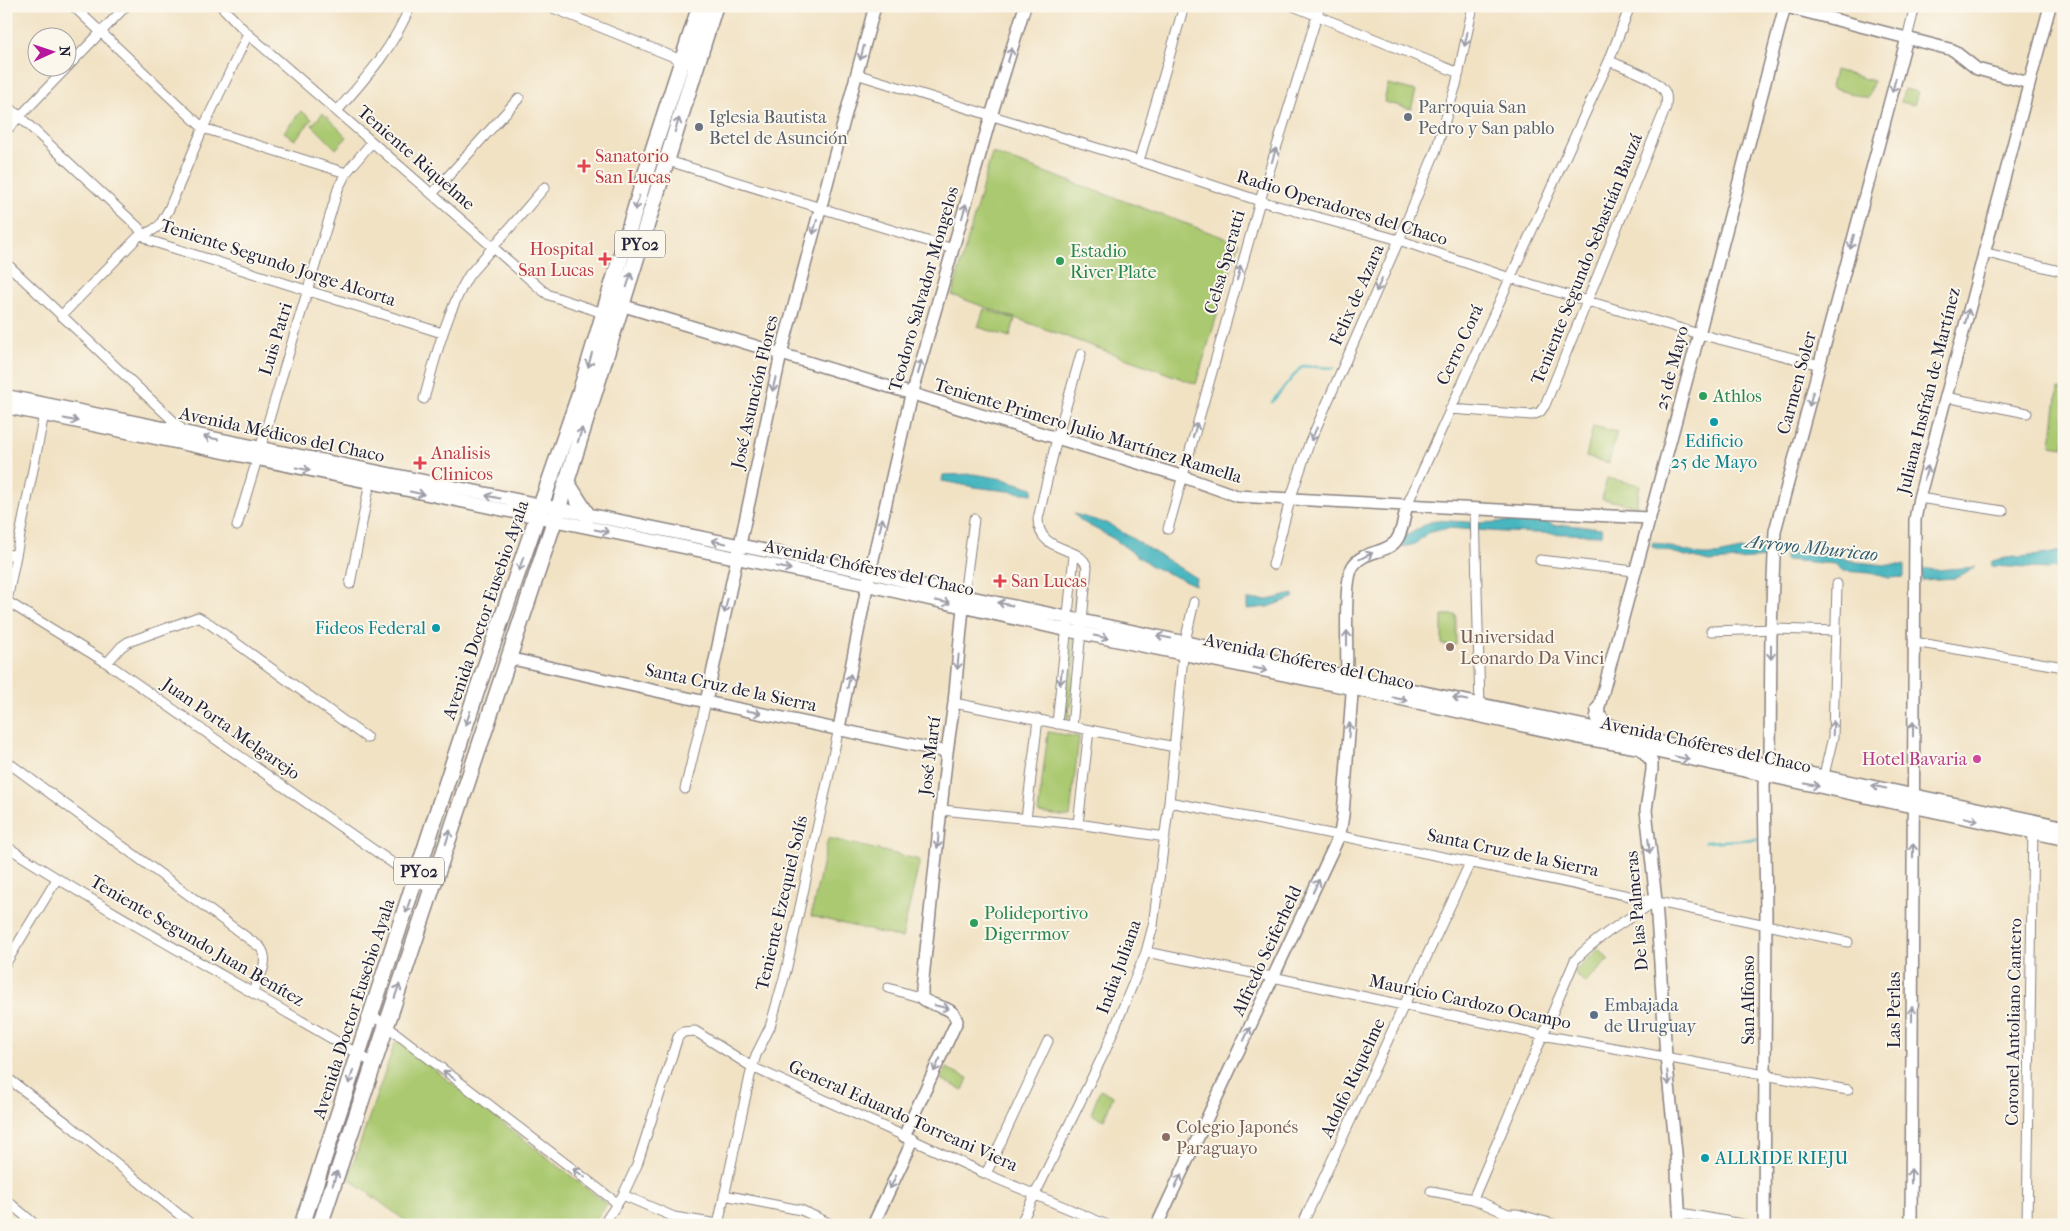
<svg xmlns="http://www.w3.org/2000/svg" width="2070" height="1231" viewBox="0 0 2070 1231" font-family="'IM FELL French Canon',serif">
  <rect width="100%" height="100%" fill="#fbf7ec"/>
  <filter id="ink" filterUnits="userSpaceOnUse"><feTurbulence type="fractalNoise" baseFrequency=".02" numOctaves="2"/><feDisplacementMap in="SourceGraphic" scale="10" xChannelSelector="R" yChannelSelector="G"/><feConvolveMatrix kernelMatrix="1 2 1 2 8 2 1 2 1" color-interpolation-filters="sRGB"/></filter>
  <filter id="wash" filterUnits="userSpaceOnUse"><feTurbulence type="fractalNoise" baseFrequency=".0096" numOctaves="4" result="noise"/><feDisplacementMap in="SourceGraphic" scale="20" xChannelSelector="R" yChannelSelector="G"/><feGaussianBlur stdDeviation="1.12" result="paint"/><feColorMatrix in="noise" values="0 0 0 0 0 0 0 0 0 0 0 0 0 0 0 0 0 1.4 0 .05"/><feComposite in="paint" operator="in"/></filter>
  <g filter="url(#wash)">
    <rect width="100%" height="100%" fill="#f1e2c4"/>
    <!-- green -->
    <path fill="#abc971" stroke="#667656" d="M1835,70L1873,81L1868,98L1831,88Z
      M1388,84L1416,91L1411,109L1384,102Z
      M1904,89L1918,92L1914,105L1901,102Z
      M301,111L312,119L295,140L284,132Z
      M323,113L347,137L336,149L312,125Z
      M992,153L1239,243L1196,384L952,295Z
      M984,309L1015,319L1010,337L978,327Z
      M2058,389L2064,390V447L2051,445Z
      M1593,426L1617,432L1609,463L1586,457Z
      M1607,478L1640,485L1636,506L1602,499Z
      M1082,565L1085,566L1080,611L1076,612L1074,610L1079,566Z
      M1442,615H1456V645H1442Z
      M1072,635H1077L1069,717L1067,718L1064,716Z
      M1048,732L1079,737L1070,817L1038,813Z
      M828,838L920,860L902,938L811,916Z
      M1599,949L1609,960L1585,983L1574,972Z
      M396,1040L607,1204L592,1225H411L348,1178Z
      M946,1068L968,1078L963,1090L941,1079Z
      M1100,1090L1113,1096L1104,1120L1091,1114Z"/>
    <!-- water -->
    <path fill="#47b6bf" stroke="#346c7d" d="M974,474L1003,479L1033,488L1032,494L974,487L942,481L943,475Z
      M1074,514L1109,524L1196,578L1195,585L1153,567L1114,539L1081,521Z
      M1435,520L1481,523L1532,520L1547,522L1556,526L1566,525L1602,528L1601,535L1503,532L1448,528L1427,533L1415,544L1403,547L1405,536C1416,532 1423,524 1435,520Z
      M1653,542L1701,555H1716L1741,550L1768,551L1767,558L1709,562L1652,547Z
      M2064,549V567L2049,569L1991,566L1992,561C2016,554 2041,559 2064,549Z
      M1785,552L1838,557L1856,562L1886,565H1904V577L1889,578L1870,573L1843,571L1835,564L1785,560Z
      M1975,567L1956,578L1922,580V568L1935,570Z
      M1294,594L1293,598L1268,607L1247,609V600H1267Z"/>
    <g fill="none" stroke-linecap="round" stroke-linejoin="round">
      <!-- stream -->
      <path stroke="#47b6bf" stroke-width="2.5" d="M1272,402L1302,366L1334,368
        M1705,842L1758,839"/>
    </g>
  </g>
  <g filter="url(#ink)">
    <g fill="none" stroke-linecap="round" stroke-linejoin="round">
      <!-- street casing -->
      <g stroke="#8a8280" stroke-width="11">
        <path id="street" d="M73,6L203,128L346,173
          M221,6L248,34L542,290L549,295L603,313
          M548,6L696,66
          M1293,6L1459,73
          M1907,38L1915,6
          M856,74L1139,161L1260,201L1399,240L1510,278L1699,334L1820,365
          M6,104L138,227L143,235L151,241L442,333
          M337,111C366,78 394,47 410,6
          M6,131L126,6
          M662,159L953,249
          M1139,161L1184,6
          M432,194L519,98
          M1983,252L2064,272
          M6,263L184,431
          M61,316L138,237L153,230L160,225L169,209L203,128L248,34
          M1945,397L2027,413
          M424,399C436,356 446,313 469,275L545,187
          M1450,409L1532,415L1540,412L1545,405L1666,107C1666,104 1667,98 1666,95C1662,79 1623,67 1609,61
          M1919,498L2003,511
          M1407,505L1609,61L1630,6
          M1475,508L1480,708
          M237,526L338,189L346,173L372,142
          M1168,529L1260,201L1320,6
          M6,554L16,556
          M1540,560L1634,571
          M1273,565L1290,500L1309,444L1399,240L1436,150L1456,85L1473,6
          M350,584L371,477
          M964,596L974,519
          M8,602L107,663L431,890
          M6,606L45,409
          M1711,631L1775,629L1836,631
          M1914,642L2064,667
          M107,663L121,647L128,642L198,617L210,624L367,738
          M954,703L1175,747
          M1057,724L1074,555
          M1072,727L1087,567C1080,544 1039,555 1038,519L1057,438L1081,354
          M6,761L260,947C271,961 259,978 253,991
          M1824,775L1833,737L1837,584
          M685,789L706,702
          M1169,802C1396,845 1622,895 1848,942
          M942,810L1078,824L1165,837
          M1026,819L1038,719
          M1078,824L1089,730
          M6,846C125,923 251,990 373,1063
          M1146,952L1282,979L1542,1035L1848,1090
          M6,963L57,879
          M888,988L922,998
          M371,1014L617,1203
          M6,1077L67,1123L192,1225
          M913,1140L986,1174L1107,1225
          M986,1174L1048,1041
          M1431,1191L1473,1199L1508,1214H1517L1557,1225
          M623,1195L674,1217L718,1224
          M724,1195L801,1210L833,1225
          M1473,1199L1575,960C1598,936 1628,919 1656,901
          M6,1200L36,1225
          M1681,1213L1747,1225
          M603,1225L623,1195L637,1165L678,1037L683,1032L695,1031L752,1067L904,1136
          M718,1225L750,1076L756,1055L770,1027L786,971L839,728
          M1020,1225L1106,1049L1146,952L1153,926L1169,802L1184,646L1194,602
          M1302,1225L1470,863
          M1499,1225L1508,1214
          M2027,1225L2033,828"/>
      </g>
      <!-- secondary casing -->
      <g stroke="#8a8280" stroke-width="14">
        <path id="secondary" d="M1783,6L1953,50L1977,69L2029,83
          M621,305L1181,476L1237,496L1648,518
          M508,658L706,702L947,752
          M1346,685C1349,659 1342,583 1353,566C1363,550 1386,554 1396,541C1403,532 1404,516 1407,505
          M706,702L781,354L875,6
          M1596,718L1699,334L1785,6
          M839,728L870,572L911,395L991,116L1025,6
          M1640,748L1652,762V770L1646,810L1656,901L1666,1056L1676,1153L1680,1225
          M873,1225L913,1140L904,1136L957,1021C952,1004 935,1009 922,998V988L947,752L954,703L964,597
          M1157,1225L1340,834L1343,815L1353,680
          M1764,1225L1766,912L1764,785C1765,774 1770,766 1770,755L1771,629L1775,531L1907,38
          M1911,1225L1915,520L1919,498L2050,6"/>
      </g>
      <!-- primary casing -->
      <g stroke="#8a8280" stroke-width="15">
        <path id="primary" d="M6,396L870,572L964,596L2064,827
          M6,407L868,585L1066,630L1346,687L1577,737L1640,748L2064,839
          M1597,709C1601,721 1606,725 1618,728"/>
      </g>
      <!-- highway casing -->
      <g stroke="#8a8280" stroke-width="18">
        <path id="highway" d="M566,481L588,516
          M302,1225L478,687L579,396L651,156L700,6
          M320,1225L554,522L715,6"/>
      </g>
      <!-- street -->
      <use href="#street" stroke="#fff" stroke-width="9"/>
      <!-- secondary -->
      <use href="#secondary" stroke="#fff" stroke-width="11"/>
      <!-- primary -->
      <use href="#primary" stroke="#fff" stroke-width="12"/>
      <!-- highway -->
      <use href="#highway" stroke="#fff" stroke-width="15"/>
    </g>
    <!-- one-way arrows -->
    <defs><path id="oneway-shaft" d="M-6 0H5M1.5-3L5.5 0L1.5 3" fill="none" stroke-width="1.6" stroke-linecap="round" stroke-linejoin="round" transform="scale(1.25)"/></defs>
    <g stroke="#9c9ca7">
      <use href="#oneway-shaft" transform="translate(1466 39) rotate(102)"/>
      <use href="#oneway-shaft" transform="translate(862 53) rotate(105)"/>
      <use href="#oneway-shaft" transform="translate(1010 55) rotate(-73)"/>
      <use href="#oneway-shaft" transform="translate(1894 85) rotate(105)"/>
      <use href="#oneway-shaft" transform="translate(677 125) rotate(-72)"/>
      <use href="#oneway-shaft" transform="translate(1274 155) rotate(-73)"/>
      <use href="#oneway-shaft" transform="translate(637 203) rotate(107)"/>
      <use href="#oneway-shaft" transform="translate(964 211) rotate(-74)"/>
      <use href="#oneway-shaft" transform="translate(815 227) rotate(105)"/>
      <use href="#oneway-shaft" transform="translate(1852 242) rotate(105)"/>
      <use href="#oneway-shaft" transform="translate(1239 273) rotate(-74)"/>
      <use href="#oneway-shaft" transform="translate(629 280) rotate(-73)"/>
      <use href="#oneway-shaft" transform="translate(1379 285) rotate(114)"/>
      <use href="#oneway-shaft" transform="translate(1967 316) rotate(-76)"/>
      <use href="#oneway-shaft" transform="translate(590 360) rotate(106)"/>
      <use href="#oneway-shaft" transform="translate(919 367) rotate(-74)"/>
      <use href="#oneway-shaft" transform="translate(774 384) rotate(103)"/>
      <use href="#oneway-shaft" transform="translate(1811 399) rotate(105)"/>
      <use href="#oneway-shaft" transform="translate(71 420) rotate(12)"/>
      <use href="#oneway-shaft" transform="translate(1195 430) rotate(-74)"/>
      <use href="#oneway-shaft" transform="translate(1314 434) rotate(114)"/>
      <use href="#oneway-shaft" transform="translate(580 435) rotate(-73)"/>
      <use href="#oneway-shaft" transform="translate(211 438) rotate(-169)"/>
      <use href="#oneway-shaft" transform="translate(303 469) rotate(12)"/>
      <use href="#oneway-shaft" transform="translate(1926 473) rotate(-74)"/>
      <use href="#oneway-shaft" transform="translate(417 493) rotate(12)"/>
      <use href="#oneway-shaft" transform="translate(493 497) rotate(-169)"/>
      <use href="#oneway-shaft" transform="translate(881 525) rotate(-77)"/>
      <use href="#oneway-shaft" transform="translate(602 531) rotate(12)"/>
      <use href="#oneway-shaft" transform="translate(719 542) rotate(-169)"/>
      <use href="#oneway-shaft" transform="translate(1366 556) rotate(-26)"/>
      <use href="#oneway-shaft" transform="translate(521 564) rotate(109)"/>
      <use href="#oneway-shaft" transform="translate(784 568) rotate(12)"/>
      <use href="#oneway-shaft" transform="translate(943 602) rotate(12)"/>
      <use href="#oneway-shaft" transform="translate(1005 604) rotate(-168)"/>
      <use href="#oneway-shaft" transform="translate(726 606) rotate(102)"/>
      <use href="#oneway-shaft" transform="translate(1101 637) rotate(11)"/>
      <use href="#oneway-shaft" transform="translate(1164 637) rotate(-169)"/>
      <use href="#oneway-shaft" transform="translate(1347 638) rotate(-90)"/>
      <use href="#oneway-shaft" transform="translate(1771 652) rotate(90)"/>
      <use href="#oneway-shaft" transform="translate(958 662) rotate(95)"/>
      <use href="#oneway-shaft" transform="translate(1260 669) rotate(12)"/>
      <use href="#oneway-shaft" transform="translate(1061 677) rotate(96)"/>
      <use href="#oneway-shaft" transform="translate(849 681) rotate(-78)"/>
      <use href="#oneway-shaft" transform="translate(1400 699) rotate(12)"/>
      <use href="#oneway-shaft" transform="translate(1460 699) rotate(-168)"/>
      <use href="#oneway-shaft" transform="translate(754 712) rotate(11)"/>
      <use href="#oneway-shaft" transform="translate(468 718) rotate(108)"/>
      <use href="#oneway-shaft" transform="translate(1833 728) rotate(-88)"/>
      <use href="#oneway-shaft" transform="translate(1913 729) rotate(-90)"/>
      <use href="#oneway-shaft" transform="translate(1349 730) rotate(-86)"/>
      <use href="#oneway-shaft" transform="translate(1682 758) rotate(13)"/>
      <use href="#oneway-shaft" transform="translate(1812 785) rotate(12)"/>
      <use href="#oneway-shaft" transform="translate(1879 787) rotate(-168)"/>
      <use href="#oneway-shaft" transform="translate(1971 819) rotate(13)"/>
      <use href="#oneway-shaft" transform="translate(448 837) rotate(-72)"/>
      <use href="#oneway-shaft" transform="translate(938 841) rotate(96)"/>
      <use href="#oneway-shaft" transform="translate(1649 846) rotate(84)"/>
      <use href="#oneway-shaft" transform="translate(1913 851) rotate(-90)"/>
      <use href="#oneway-shaft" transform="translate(1316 886) rotate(-65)"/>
      <use href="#oneway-shaft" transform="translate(408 906) rotate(108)"/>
      <use href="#oneway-shaft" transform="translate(397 991) rotate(-71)"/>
      <use href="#oneway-shaft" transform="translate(942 1007) rotate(13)"/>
      <use href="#oneway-shaft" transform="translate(1912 1014) rotate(-90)"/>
      <use href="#oneway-shaft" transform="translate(1247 1034) rotate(-65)"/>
      <use href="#oneway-shaft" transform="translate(937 1065) rotate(115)"/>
      <use href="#oneway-shaft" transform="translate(449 1075) rotate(-143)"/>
      <use href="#oneway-shaft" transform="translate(351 1077) rotate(108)"/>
      <use href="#oneway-shaft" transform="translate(1668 1078) rotate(84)"/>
      <use href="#oneway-shaft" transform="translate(579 1173) rotate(-143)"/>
      <use href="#oneway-shaft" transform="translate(1911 1176) rotate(-90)"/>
      <use href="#oneway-shaft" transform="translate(335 1178) rotate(-72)"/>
      <use href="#oneway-shaft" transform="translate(1178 1181) rotate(-65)"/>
      <use href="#oneway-shaft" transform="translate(893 1182) rotate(115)"/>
    </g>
  </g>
  <!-- markers -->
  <g fill="#6b7280" stroke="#fbf7ec" stroke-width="2">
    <circle cx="1408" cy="117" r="5"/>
    <circle cx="699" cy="127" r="5"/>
  </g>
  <g fill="#e0444e" stroke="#fbf7ec" stroke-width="2">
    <path d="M581.5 158.5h5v5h5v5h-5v5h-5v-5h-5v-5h5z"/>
    <path d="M602.5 251.5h5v5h5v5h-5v5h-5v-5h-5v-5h5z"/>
    <path d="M417.5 455.5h5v5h5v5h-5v5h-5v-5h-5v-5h5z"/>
    <path d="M997.5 573.5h5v5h5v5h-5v5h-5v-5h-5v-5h5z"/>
  </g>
  <g fill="#2e9e5b" stroke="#fbf7ec" stroke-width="2">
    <circle cx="1060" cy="261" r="5"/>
    <circle cx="1703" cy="396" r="5"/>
    <circle cx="974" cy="923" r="5"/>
  </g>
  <g fill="#0f9aa8" stroke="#fbf7ec" stroke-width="2">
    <circle cx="1714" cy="422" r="5"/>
    <circle cx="436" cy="628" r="5"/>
    <circle cx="1705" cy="1158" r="5"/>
  </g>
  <g fill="#8d6e63" stroke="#fbf7ec" stroke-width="2">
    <circle cx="1450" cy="647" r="5"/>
    <circle cx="1166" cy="1137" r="5"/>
  </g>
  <circle fill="#d1479c" stroke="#fbf7ec" stroke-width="2" cx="1977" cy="759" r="5"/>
  <circle fill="#5c6f8a" stroke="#fbf7ec" stroke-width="2" cx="1594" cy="1015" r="5"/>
  <g text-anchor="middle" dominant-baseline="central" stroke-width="4" stroke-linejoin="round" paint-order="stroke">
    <!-- shield labels -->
    <g fill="#fbf7ec" stroke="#636270" stroke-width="1">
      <rect x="615" y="230.5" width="50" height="27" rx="4"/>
      <rect x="394" y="857.5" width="50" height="27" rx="4"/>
    </g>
    <g font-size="16" font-weight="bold" fill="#22223b">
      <text x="640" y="244">PY02</text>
      <text x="419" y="871">PY02</text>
    </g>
    <!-- worship labels -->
    <g font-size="18" fill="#5b616d" stroke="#fbf7ec" text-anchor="start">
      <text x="1418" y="107">Parroquia San<tspan x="1418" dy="21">Pedro y San pablo</tspan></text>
      <text x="709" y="117">Iglesia Bautista<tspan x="709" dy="21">Betel de Asunción</tspan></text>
    </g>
    <!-- health labels -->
    <g font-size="18" fill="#be3a42" stroke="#fbf7ec" text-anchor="start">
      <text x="595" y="156">Sanatorio<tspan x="595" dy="21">San Lucas</tspan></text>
      <text x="594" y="249" text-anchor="end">Hospital<tspan x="594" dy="21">San Lucas</tspan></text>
      <text x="431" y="453">Analisis<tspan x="431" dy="21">Clinicos</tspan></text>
      <text x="1011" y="581">San Lucas</text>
    </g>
    <!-- street labels -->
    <g font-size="18" fill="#22223b" stroke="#fbf7ec">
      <text transform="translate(416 158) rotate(41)">Teniente Riquelme</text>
      <text transform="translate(1342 208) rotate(17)">Radio Operadores del Chaco</text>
      <text transform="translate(1587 259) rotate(-68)">Teniente Segundo Sebastián Bauzá</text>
      <text transform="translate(1225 262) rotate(-74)">Celsa Speratti</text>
      <text transform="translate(278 263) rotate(18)">Teniente Segundo Jorge Alcorta</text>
      <text transform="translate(924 289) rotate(-74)">Teodoro Salvador Mongelos</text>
      <text transform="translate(1357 295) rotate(-66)">Felix de Azara</text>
      <text transform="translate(276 339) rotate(-73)">Luis Patri</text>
      <text transform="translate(1460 345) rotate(-65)">Cerro Corá</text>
      <text transform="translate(1672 368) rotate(-75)">25 de Mayo</text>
      <text transform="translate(1797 383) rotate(-75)">Carmen Soler</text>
      <text transform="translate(1929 391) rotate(-76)">Juliana Insfrán de Martínez</text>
      <text transform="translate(755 392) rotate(-77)">José Asunción Flores</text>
      <text transform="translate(1088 431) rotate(17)">Teniente Primero Julio Martínez Ramella</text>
      <text transform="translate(282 435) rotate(12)">Avenida Médicos del Chaco</text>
      <text transform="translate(869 568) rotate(12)">Avenida Chóferes del Chaco</text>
      <text transform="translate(486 610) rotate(-71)">Avenida Doctor Eusebio Ayala</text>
      <text transform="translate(1309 662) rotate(12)">Avenida Chóferes del Chaco</text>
      <text transform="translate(731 688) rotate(12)">Santa Cruz de la Sierra</text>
      <text transform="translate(231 729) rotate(35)">Juan Porta Melgarejo</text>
      <text transform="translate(1706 745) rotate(12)">Avenida Chóferes del Chaco</text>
      <text transform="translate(930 756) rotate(-83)">José Martí</text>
      <text transform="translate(1513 853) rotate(12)">Santa Cruz de la Sierra</text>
      <text transform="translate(782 903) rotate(-77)">Teniente Ezequiel Solís</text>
      <text transform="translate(1637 911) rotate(-95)">De las Palmeras</text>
      <text transform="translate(197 941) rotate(30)">Teniente Segundo Juan Benítez</text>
      <text transform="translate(1267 951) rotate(-65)">Alfredo Seiferheld</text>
      <text transform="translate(1119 967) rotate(-70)">India Juliana</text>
      <text transform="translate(1748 1000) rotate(-90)">San Alfonso</text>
      <text transform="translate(1470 1002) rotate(12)">Mauricio Cardozo Ocampo</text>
      <text transform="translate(354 1009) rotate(-72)">Avenida Doctor Eusebio Ayala</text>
      <text transform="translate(1894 1010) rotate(-90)">Las Perlas</text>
      <text transform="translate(2014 1022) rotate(-89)">Coronel Antoliano Cantero</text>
      <text transform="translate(1353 1078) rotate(-65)">Adolfo Riquelme</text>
      <text transform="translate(903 1116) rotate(24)">General Eduardo Torreani Viera</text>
    </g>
    <!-- leisure labels -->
    <g font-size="18" fill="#27864d" stroke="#fbf7ec" text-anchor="start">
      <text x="1070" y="251">Estadio<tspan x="1070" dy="21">River Plate</tspan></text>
      <text x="1713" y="396">Athlos</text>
      <text x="984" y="913">Polideportivo<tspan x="984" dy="21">Digerrmov</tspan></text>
    </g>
    <!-- culture labels -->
    <g font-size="18" fill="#0d838f" stroke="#fbf7ec">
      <text x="1714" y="441">Edificio<tspan x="1714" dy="21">25 de Mayo</tspan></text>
      <text x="426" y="628" text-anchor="end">Fideos Federal</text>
      <text x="1715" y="1158" text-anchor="start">ALLRIDE RIEJU</text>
    </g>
    <!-- education labels -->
    <g font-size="18" fill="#785e54" stroke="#fbf7ec" text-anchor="start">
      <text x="1460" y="637">Universidad<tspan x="1460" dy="21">Leonardo Da Vinci</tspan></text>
      <text x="1176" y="1127">Colegio Japonés<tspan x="1176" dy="21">Paraguayo</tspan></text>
    </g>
    <!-- hotel labels -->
    <g font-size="18" fill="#b23c85" stroke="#fbf7ec" text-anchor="end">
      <text x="1967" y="759">Hotel Bavaria</text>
    </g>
    <!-- service labels -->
    <g font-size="18" fill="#4e5e75" stroke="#fbf7ec" text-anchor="start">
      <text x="1604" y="1005">Embajada<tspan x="1604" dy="21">de Uruguay</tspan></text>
    </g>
    <!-- water labels -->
    <g font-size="19" font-style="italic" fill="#315d70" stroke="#fbf7ec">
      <text transform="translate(1812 548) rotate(6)">Arroyo Mburicao</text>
    </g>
  </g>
  <!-- margin -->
  <rect width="2070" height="1231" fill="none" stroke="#fbf7ec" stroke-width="25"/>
  <!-- north arrow -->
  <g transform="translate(52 52) rotate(87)"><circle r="24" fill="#fbf7ec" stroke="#a4a2a5"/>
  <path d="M0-4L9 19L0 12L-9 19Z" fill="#b5179e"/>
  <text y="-8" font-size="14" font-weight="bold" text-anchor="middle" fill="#22223b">N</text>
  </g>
</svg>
